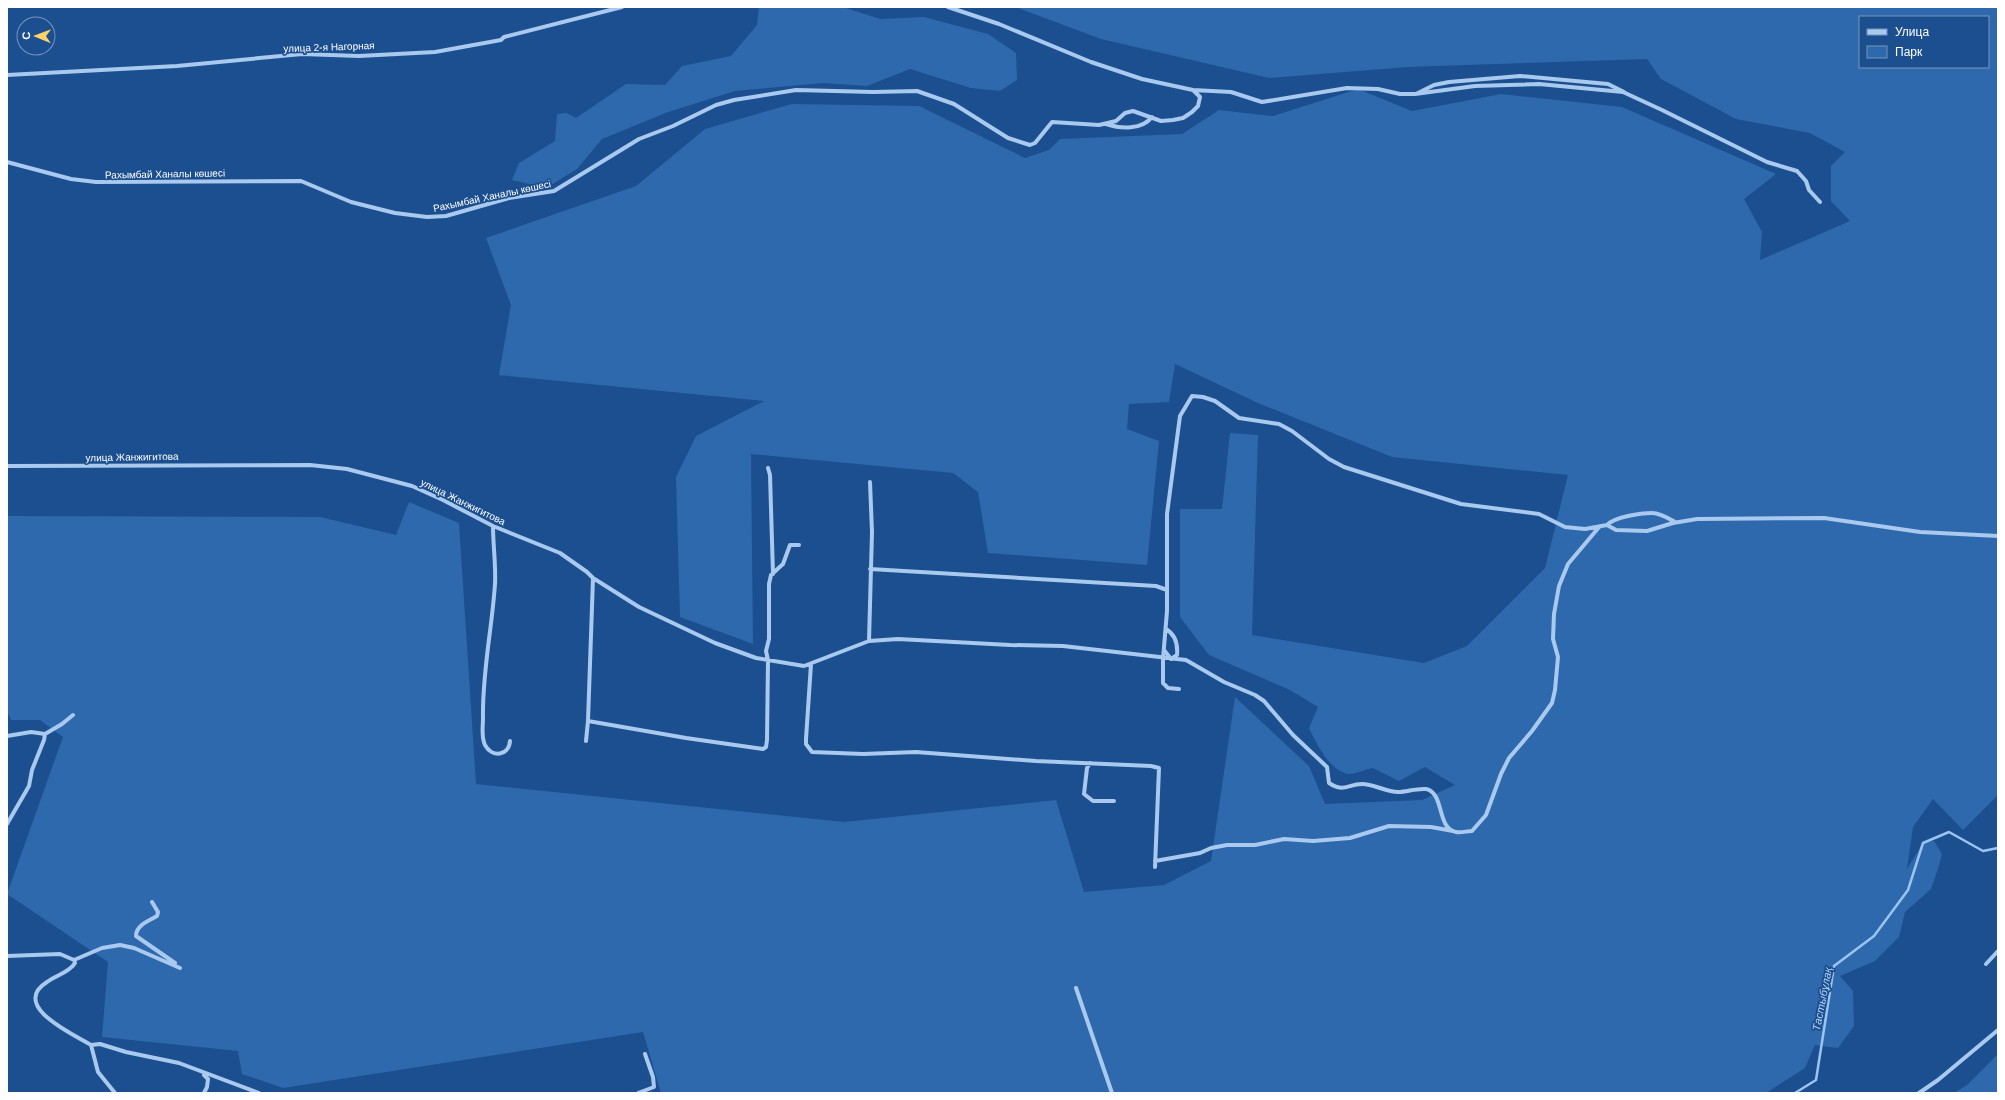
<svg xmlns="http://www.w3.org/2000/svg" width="2005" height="1100" viewBox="0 0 2005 1100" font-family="Arial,sans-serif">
  <rect width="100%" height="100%" fill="#1b4f8f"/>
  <!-- green -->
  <path fill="#2e69ad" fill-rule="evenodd" d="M759,7H843L880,19L924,17L988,34L1016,53L1017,80L1000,91L971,88L910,69L867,86L823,83L735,91L668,112L602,139L577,169L546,188L512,180L519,163L555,141L557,114L567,113L576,118L626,84L665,85L682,66L731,56L757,25Z
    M1015,7H1998V795L1963,830L1933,799L1913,827L1907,869L1923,843L1934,841L1942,854L1938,869L1931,889L1905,912L1899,937L1875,961L1840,976L1853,991L1854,1026L1838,1048L1815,1045L1805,1068L1766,1093H661L643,1032L283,1088L242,1074L238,1051L102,1037L108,962L7,894L63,737L40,720H11L7,711V516L320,517L396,535L409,502L459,523L476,784L844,822L1056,800L1084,892L1164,885L1211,861L1235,697L1309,766L1325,804L1422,800L1455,785L1425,767L1399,781L1373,768C1366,769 1356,774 1349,774C1329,771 1317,744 1309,728L1318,707L1290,690L1209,655L1180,617V509H1222L1230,433L1258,435L1252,635L1424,663L1467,646L1545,568L1568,475L1392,457L1258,403L1175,364L1169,402L1129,404L1127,429L1159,441L1147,565L988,553L978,492L953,473L751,454L753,644L680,617L676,477L696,436L764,401L499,375L511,305L486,238L636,186L705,129L792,104L919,106L1025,158L1049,150L1060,139L1182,134L1219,110L1273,116L1358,89L1412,111L1501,94L1622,107L1776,174L1744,199L1762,232L1760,260L1850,221L1831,201V166L1845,152L1810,133L1736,119L1661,79L1647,59L1408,67L1269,78L1101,39ZM1860,17H1988V67H1860Z
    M1998,1054V1093H1954L1967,1085Z"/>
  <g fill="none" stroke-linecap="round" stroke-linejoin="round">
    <!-- stream -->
    <path stroke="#9cc4f0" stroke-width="2.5" d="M1795,1093L1816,1080L1834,966L1874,936L1908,890L1923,843L1949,832L1983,851L1998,848"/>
    <!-- minor -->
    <path stroke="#a9c9ee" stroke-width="4" d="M948,7L999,24L1091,62L1142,79L1193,90L1231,92L1262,102L1347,88L1378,89L1400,94H1415L1475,86L1539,84L1623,92L1662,110L1767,162L1797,171L1806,181L1809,190L1820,202
      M7,75L177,66L302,54L359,56L435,52L501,40L504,37L622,7
      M1416,94L1434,85L1449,82L1520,76L1608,84L1624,92
      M1106,124C1121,129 1142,130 1152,117
      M7,162L71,179L96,182L301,181L351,202L395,213L427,217L446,216L509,198L554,191L639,139L673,126L716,105L734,100L796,90L873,92L917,91L954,104L1008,138L1030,145L1035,143L1052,122L1099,125L1116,121L1125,113L1133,111L1161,121L1173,120L1183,118L1192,112L1198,106L1200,97L1193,90
      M7,466L310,465L347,469L412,486L443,500L493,526L560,553L587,572L593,578L639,607L715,643L756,658L804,666L869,641L898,639L1010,645L1063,646L1186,660L1224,682L1255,695L1264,701L1293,735L1327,767L1329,783C1344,793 1348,784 1362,784C1374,784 1386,792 1398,792C1407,792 1416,788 1426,789C1445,793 1436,828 1456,832C1461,833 1467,831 1472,831L1486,815L1501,774L1509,758L1532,731L1552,703L1555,690L1558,657L1553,639L1554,614L1559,586L1568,564L1600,526
      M768,468L770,475L773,574
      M1607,525C1614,517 1641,513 1652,513C1660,513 1668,518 1675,522
      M493,526C493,545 496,565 495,584C492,629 482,673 483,718C483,727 481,737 485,745C492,758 509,756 510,741
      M870,569L1156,586L1167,590
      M593,578L588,721L686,738L763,749L766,747L767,740L768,660L766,651L769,639V584L771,575L783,564L790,545H799
      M869,641L872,532L870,482
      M1164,650L1171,659L1177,655C1178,644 1176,635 1166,629
      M811,664L806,739V744L812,752L863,754L916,752L1036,761L1151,766L1159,768L1155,867
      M1179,689L1168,688L1163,683V659L1167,611V514L1180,416L1192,396L1203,397L1215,401L1239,418L1279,424L1292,431L1329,459L1344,467L1461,504L1539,514L1565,527L1585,529L1607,525L1616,530L1647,531L1673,523L1697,519L1824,518L1920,532L1998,536
      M45,734L62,724L73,715
      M7,736L31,732L45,734L44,740L32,770L29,786L7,824
      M586,741L588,721
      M1090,763L1087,768L1084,794L1093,801H1114
      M1155,861L1200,853L1211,848L1227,845H1255L1284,839L1313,841L1350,838L1389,826L1431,827L1453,831
      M152,902L158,912L157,916C149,921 136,925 136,936L175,963
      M7,956L60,954L74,960L75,963C70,972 55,976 47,982C9,1006 75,1035 91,1045L98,1072L115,1093
      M74,960L102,948L120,945L134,948L180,968
      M1986,964L1998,951
      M1076,988L1112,1093
      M91,1045L100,1044L126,1052L179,1063L259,1093
      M204,1093L207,1087L208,1079L204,1075
      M638,1093L654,1087L653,1077L645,1054
      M1919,1093L1938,1080L1998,1030"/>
  </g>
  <g text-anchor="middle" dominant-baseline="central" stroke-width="3.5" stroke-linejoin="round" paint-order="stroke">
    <!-- street labels -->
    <g font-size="10" fill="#fff" stroke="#1b4f8f">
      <text transform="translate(329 47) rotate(-2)">улица 2-я Нагорная</text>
      <text transform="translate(165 174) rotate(-1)">Рахымбай Ханалы көшесі</text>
      <text transform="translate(492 196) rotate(-12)">Рахымбай Ханалы көшесі</text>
      <text transform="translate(132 457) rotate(-1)">улица Жанжигитова</text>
      <text transform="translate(463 502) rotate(26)">улица Жанжигитова</text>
    </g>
    <!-- water labels -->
    <g font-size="11" font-style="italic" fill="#b5d3f5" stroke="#1b4f8f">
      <text transform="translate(1822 999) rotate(-79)">Тастыбұлақ</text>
    </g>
  </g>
  <!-- border -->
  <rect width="2005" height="1100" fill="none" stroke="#ffffff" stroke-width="16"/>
  <!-- legend -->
  <rect x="1859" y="16" width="130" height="52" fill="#1b4f8f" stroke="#7695bc"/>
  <rect x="1867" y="29" width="20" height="6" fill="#a9c9ee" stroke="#7695bc"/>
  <text x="1895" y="36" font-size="12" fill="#ffffff">Улица</text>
  <rect x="1867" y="46" width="20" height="12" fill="#2e69ad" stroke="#7695bc"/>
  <text x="1895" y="56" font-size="12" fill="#ffffff">Парк</text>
  <!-- north arrow -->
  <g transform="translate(36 36) rotate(271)"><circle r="19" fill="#1b4f8f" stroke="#7695bc"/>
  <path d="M0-3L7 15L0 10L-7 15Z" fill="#ffd166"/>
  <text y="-6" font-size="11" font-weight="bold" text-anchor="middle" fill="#ffffff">С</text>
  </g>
</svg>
